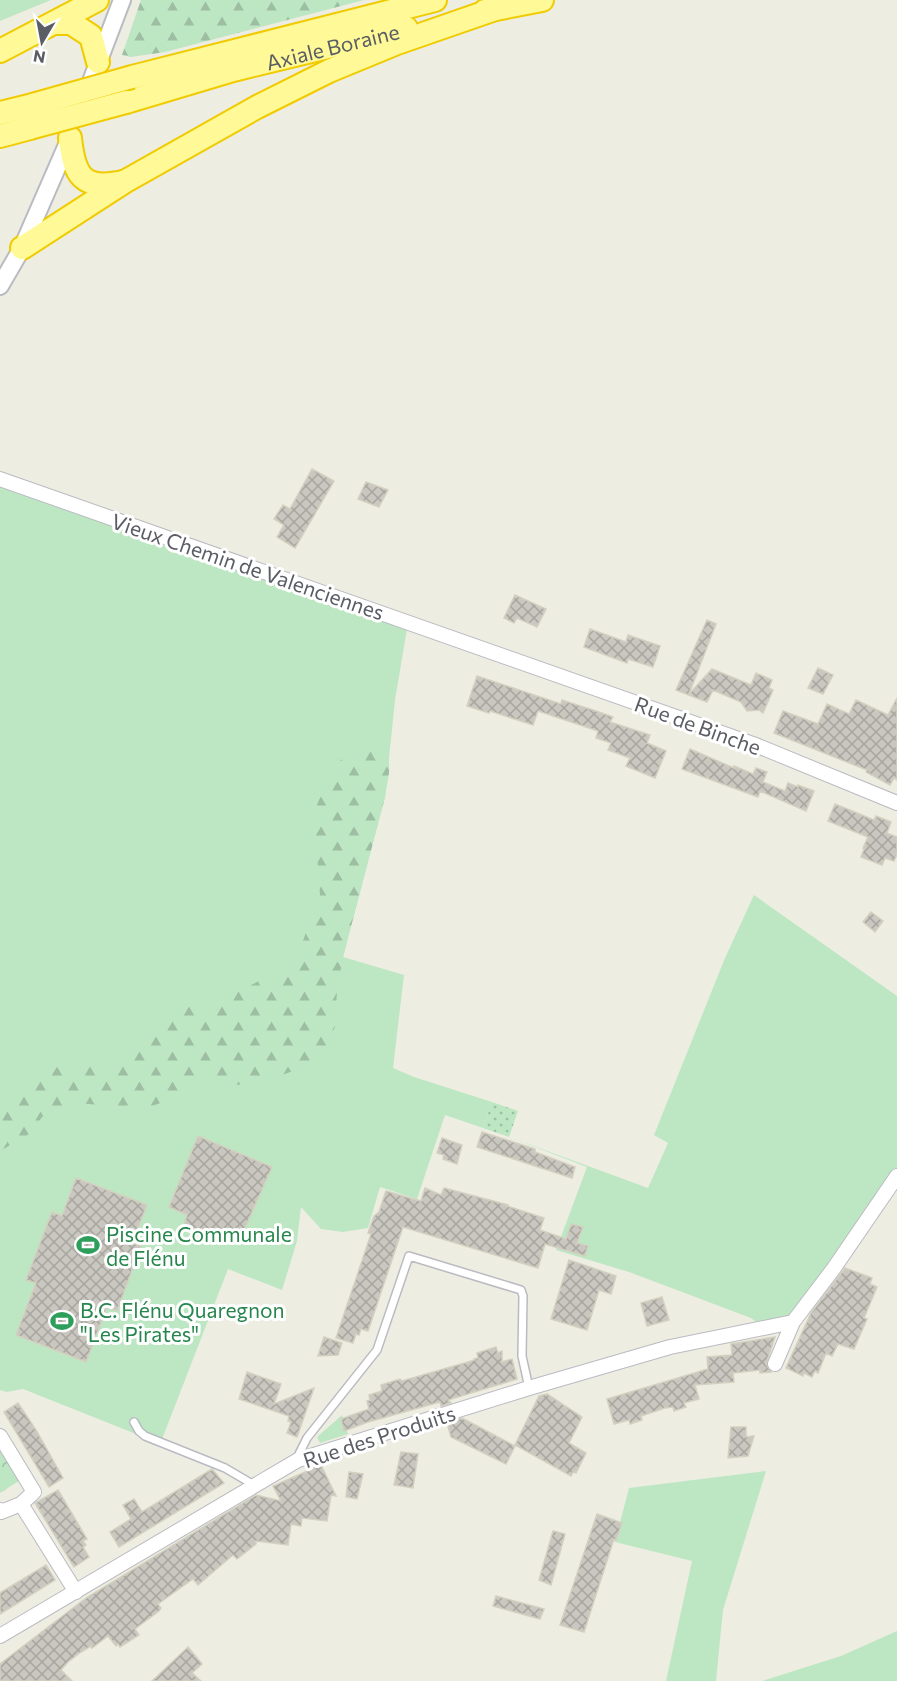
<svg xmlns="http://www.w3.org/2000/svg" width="897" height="1681" viewBox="0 0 897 1681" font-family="Commissioner,sans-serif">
  <defs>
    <pattern id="forest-firs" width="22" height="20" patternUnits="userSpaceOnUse" patternTransform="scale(1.5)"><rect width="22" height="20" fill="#bde7c3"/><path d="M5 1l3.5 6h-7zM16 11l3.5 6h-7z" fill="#9dbea2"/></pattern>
    <pattern id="park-crowns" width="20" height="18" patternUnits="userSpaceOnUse" patternTransform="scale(1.5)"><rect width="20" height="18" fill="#bde7c3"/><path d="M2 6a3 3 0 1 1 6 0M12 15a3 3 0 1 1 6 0" fill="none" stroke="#9dbea2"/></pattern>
    <pattern id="garden-dots" width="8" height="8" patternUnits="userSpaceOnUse" patternTransform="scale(1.5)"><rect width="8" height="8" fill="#bde7c3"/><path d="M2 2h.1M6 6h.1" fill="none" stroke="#9dbea2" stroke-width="1.8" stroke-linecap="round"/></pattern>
    <pattern id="building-cross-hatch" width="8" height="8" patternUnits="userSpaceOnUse" patternTransform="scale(1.5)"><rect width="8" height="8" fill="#c9c7bf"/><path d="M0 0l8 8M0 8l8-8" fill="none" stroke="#a6a59f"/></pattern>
  </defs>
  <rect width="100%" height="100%" fill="#eeede2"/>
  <!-- grass -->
  <path fill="#bde7c3" d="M0,0H51L0,21Z
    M0,479L408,623L395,700L385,797L343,957L404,975L393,1068L414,1077L492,1102L483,1128L445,1115L417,1199L380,1187L368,1228L343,1232L321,1229L301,1207L297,1241L282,1290L228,1269L159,1447L144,1441L136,1434L23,1389L7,1392L0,1390Z
    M754,895L897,996V1176L793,1322L764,1328L751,1318L629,1272L556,1250L587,1167L509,1137L648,1188L668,1143L654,1135L725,958Z
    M342,1415L348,1434L320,1443L317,1437Z
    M766,1471L723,1610L716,1681H666L692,1561L615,1542L629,1488Z
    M897,1631V1681H762L841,1656Z"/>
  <!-- forest -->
  <path fill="url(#forest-firs)" d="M141,0H364L165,52L131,57L122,55Z
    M374,742L389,750V773L385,797L343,957L337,990L335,1027L321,1061L251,1086L194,1080L172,1099L149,1107L112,1106L77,1103L42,1117L31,1133L0,1151V1106C14,1098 22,1081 36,1075C65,1061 98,1062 130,1061L185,1008L234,994L295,962L320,895L314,814L330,766Z"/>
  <!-- park -->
  <path fill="url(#park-crowns)" d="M0,1448L25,1477L0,1493Z"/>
  <!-- garden -->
  <path fill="url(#garden-dots)" d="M492,1102L518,1111L509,1137L483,1128Z"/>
  <!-- building -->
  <path fill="url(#building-cross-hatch)" stroke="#d3d0c0" stroke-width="1.5" d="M312,469L334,481L295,548L277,537L284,525L274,519L283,505L290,509Z
    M366,482L388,490L379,507L358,499Z
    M515,595L546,609L537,627L517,618L514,623L504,618Z
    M707,620L716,624L689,694L712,669L751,685L756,673L772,680L769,688L773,690L763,713L759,710L747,711L741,702L713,690L707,702L676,690Z
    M590,629L626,642L628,635L660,646L653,667L628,659L627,663L584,647Z
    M818,668L833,675L823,694L808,688Z
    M477,676L561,704L562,700L596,711L613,717L610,722L650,735L647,743L666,751L655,778L626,766L630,758L608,750L611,743L596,738L598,731L538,711L533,725L490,711L489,713L467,706Z
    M897,698V780L894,778L890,785L866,772L867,770L774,733L783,711L818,724L827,704L849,714L856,700L888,715Z
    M690,749L734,768V766L753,774L756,768L767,772L763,782L785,791L788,783L798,787V785L814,791L806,811L760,791L758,797L682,769Z
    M835,804L874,820L876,816L891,822L887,833L897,837V854L894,861L885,858L882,865L861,857L864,849L863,848L868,837L828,821Z
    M871,912L883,921L875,932L863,922Z
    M482,1132L535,1149V1152L575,1167L572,1178L477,1147Z
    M198,1136L272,1167L241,1237L223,1229L218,1242L183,1227L187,1215L169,1207Z
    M442,1138L462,1145L457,1164L443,1159L444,1155L437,1153Z
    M76,1178L147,1205L132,1243L141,1246L117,1311L107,1307L86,1362L16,1335L36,1283L26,1280L52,1212L62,1216Z
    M425,1188L441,1195L444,1188L508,1205L507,1206L544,1218L540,1230L566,1239L571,1224L583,1227L577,1243L588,1246L585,1256L545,1244L538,1268L403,1227L368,1331L361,1329L359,1335L356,1334L353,1343L336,1338L371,1234L368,1233L374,1216L379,1212L386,1191L421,1201Z
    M569,1260L616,1276L611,1294L599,1290L587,1330L551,1319Z
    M845,1268L872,1278L870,1284L877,1287L864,1318L867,1319L854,1349L838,1344L832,1356L826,1353L818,1373L815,1371L812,1377L804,1373L803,1376L786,1368L811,1313Z
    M662,1297L669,1320L647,1326L641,1303Z
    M324,1337L342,1343L338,1355L318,1356Z
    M775,1337L766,1364L771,1372L760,1373V1370L733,1373L734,1382L695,1385L699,1399L684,1403L686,1407L674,1411L673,1407L665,1408L641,1416L642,1420L630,1424L629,1420L614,1424L607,1399L708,1369L707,1357L732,1355L731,1344Z
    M496,1347L498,1353L502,1351V1362L512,1359L517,1379L448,1400L451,1403L441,1406L440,1402L368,1422L344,1431L341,1419L369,1409L367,1401L370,1400L369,1395L382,1391L381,1385L400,1379L402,1381L475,1360L474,1359L478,1358L477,1353Z
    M247,1372L281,1384L274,1404L314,1388L297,1437L287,1433L291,1422L288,1421L289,1416L239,1399Z
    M547,1394L582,1417L569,1443L586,1453L576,1473L573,1472L571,1476L515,1445L539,1396Z
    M18,1403L36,1430L63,1478L49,1487L4,1412Z
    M462,1418L515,1446L506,1464L451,1437L447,1423Z
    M731,1427H746V1437L754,1436L748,1456L728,1458Z
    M401,1452L418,1454L413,1488L394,1485Z
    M321,1465L336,1496L331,1495L327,1521L302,1518L301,1526L291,1524L288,1545L256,1541V1544L237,1559L233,1555L198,1585L193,1579L158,1604L161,1608L159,1611L135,1629L139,1635L120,1647L118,1644L116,1646L108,1636L92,1648L91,1646L81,1652L68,1662L61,1670L72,1681H0V1664L86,1598L256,1495L281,1501L273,1486Z
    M212,1469L224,1483L119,1547L110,1532L131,1519L123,1505L134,1499L142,1512Z
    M349,1472L363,1474L357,1499L346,1497Z
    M58,1490L87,1539L83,1541L86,1545L83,1547L89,1557L74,1567L35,1503Z
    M597,1514L622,1523L616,1540L614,1539L584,1632L560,1625Z
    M553,1531L565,1534L551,1585L539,1580Z
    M46,1565L55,1580L0,1614V1593Z
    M496,1596L544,1609L540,1619L493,1606Z
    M188,1647L202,1664L192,1673L201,1681H152Z"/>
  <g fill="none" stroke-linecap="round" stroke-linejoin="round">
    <!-- service casing -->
    <g stroke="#babbc2" stroke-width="10">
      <path id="service" d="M134,1422L139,1431L145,1436L225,1468L254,1485
        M298,1460L299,1454L307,1438L377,1350L409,1256L521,1290L523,1296L522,1356L529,1388"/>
    </g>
    <!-- minor casing -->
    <g stroke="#babbc2" stroke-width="16">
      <path id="minor" d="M0,479L753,744L897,803
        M775,1364L793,1322L834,1268L897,1176
        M0,1436L34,1492L21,1504L1,1512L0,1510
        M21,1504L76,1592
        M0,1636L298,1460L529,1388L670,1347L793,1322"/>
    </g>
    <!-- tertiary casing -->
    <g stroke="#babbc2" stroke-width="20">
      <path id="tertiary" d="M85,97L122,0
        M0,286L22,248L70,138"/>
    </g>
    <!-- trunk casing -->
    <g stroke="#f0cb00" stroke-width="26">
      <g id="trunk">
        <path d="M485,11L542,0"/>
        <path d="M55,23H71L91,36L98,62"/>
        <path d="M0,51L97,0"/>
        <path d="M132,77L435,0"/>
        <path id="s1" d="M126,102L233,70L406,28"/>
        <path d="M0,113L25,107"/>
        <path d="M0,136L30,128"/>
        <path d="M70,138C74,175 82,191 123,182"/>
        <path d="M22,248L124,182L257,107L329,71L397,43L498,8"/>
      </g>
    </g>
    <!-- service -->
    <use href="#service" stroke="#fff" stroke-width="7"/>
    <!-- minor -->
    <use href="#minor" stroke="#fff" stroke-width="14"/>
    <!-- tertiary -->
    <use href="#tertiary" stroke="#fff" stroke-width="16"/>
    <!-- trunk -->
    <use href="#trunk" stroke="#fffa97" stroke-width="22"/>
    <!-- trunk-bridge casing -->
    <g stroke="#f0cb00" stroke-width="26" stroke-linecap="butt">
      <path id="trunk-bridge" d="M25,107L132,77
        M30,128L126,102"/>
    </g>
    <!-- trunk-bridge -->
    <use href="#trunk-bridge" stroke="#fffa97" stroke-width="22"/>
  </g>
  <!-- icons -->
  <defs>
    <g id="stadium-bare" transform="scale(1.8)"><path d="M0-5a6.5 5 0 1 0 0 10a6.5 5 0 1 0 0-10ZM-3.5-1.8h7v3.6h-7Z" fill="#2e9e5b" stroke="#fff" stroke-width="2.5" paint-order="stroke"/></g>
  </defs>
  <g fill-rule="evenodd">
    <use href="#stadium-bare" x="88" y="1245"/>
    <use href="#stadium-bare" x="62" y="1321"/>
  </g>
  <g text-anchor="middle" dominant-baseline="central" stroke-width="6" stroke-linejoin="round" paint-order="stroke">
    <!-- street labels -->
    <g font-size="21" fill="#5a5d64" stroke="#fff">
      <text stroke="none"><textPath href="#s1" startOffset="214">Axiale Boraine</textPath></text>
      <text transform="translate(248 566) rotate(19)">Vieux Chemin de Valenciennes</text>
      <text transform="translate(698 725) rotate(20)">Rue de Binche</text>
      <text transform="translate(379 1436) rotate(-18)">Rue des Produits</text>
    </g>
    <!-- leisure labels -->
    <g font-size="21" fill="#27864d" stroke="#fff" text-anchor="start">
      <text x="106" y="1233">Piscine Communale<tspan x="106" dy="24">de Flénu</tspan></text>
      <text x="80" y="1309">B.C. Flénu Quaregnon<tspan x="80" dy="24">"Les Pirates"</tspan></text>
    </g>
  </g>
  <!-- north arrow -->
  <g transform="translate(42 42) rotate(190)" stroke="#ffffff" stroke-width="4.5" paint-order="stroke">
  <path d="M0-4.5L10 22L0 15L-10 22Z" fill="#5a5d64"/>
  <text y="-9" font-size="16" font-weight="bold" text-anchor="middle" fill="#5a5d64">N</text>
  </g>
</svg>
